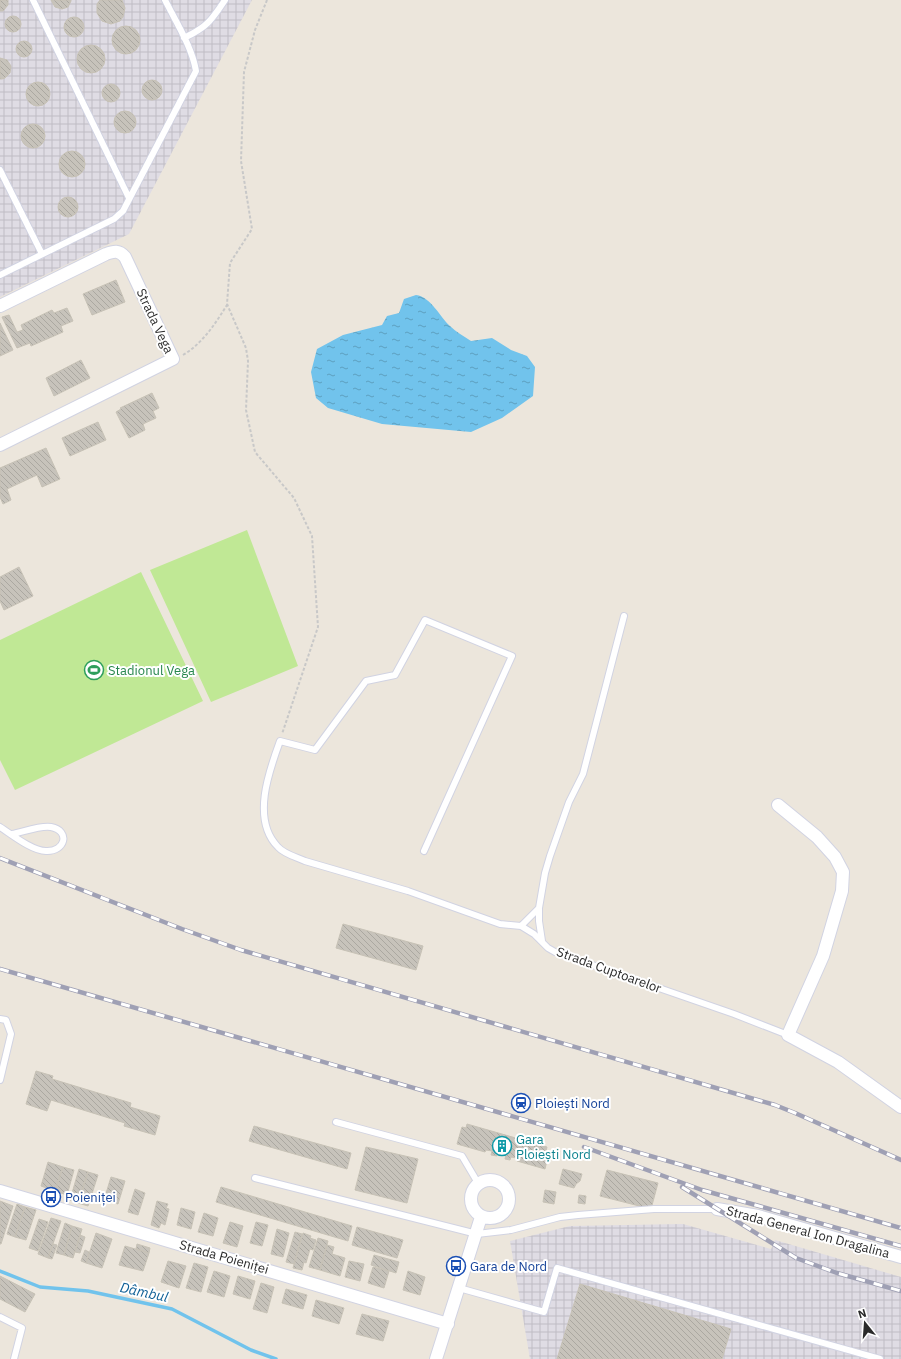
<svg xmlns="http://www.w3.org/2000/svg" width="901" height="1359" viewBox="0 0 901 1359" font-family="'IBM Plex Sans',sans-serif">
  <defs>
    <pattern id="industrial-grid" width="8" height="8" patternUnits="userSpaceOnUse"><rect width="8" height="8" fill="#dfdce4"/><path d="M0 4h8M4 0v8" fill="none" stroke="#c0bdc4"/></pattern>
    <pattern id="water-ripples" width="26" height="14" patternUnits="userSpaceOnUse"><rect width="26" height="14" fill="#71c3ec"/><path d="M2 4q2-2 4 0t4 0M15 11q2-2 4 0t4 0" fill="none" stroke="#5d9fbf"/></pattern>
    <pattern id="building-back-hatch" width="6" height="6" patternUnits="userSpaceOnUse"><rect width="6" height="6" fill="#c7c3bb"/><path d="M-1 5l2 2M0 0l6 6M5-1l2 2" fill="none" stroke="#aba8a1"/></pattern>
  </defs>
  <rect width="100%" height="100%" fill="#ece6dc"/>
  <!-- industrial -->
  <path fill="url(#industrial-grid)" d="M0,0H252L129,234L0,297Z
    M683,1224L771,1249L775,1240L901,1277V1359H530L510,1241L570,1226Z"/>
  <!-- pitch -->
  <path fill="#c0e895" d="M247,530L298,666L211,702L150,570Z
    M141,572L203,701L15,790L0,760V640Z"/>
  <!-- water -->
  <path fill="url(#water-ripples)" d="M416,295C431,297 440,317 450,326C456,332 464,336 471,341L492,338L511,350L527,356L535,367L533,396L502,418L471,432L382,424L328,408L316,398L311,372L317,349L343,335L382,325L387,316L399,313L404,299Z"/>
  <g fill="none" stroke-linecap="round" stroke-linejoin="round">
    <!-- stream -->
    <path stroke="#71c3ec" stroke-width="3.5" d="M0,1271L40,1287L88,1291L172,1309L251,1350L276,1359"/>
  </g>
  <!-- building -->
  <path fill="url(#building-back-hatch)" stroke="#c7c2b6" d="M0,0H8V5L3,11H0Z
    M51,0H71V1L68,7L62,9L55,7Z
    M100,0H122L125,8L123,17L120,21L111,24L102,21L97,13V4Z
    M5 24a8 8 0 1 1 16 0a8 8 0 1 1-16 0Z
    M64 27a10 10 0 1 1 20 0a10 10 0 1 1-20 0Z
    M112 40a14 14 0 1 1 28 0a14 14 0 1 1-28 0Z
    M16 49a8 8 0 1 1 16 0a8 8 0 1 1-16 0Z
    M77 59a14 14 0 1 1 28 0a14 14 0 1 1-28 0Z
    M0,58L7,60L11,66L10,73L5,78L2,79H0Z
    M142 90a10 10 0 1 1 20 0a10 10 0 1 1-20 0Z
    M26 94a12 12 0 1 1 24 0a12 12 0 1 1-24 0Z
    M102 93a9 9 0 1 1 18 0a9 9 0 1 1-18 0Z
    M114 122a11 11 0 1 1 22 0a11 11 0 1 1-22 0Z
    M21 136a12 12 0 1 1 24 0a12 12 0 1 1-24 0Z
    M59 164a13 13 0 1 1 26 0a13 13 0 1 1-26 0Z
    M58 207a10 10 0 1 1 20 0a10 10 0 1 1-20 0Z
    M116,280L125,302L92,315L83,294Z
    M67,308L73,321L61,326L63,332L31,346L30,343L17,348L2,317L9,315L17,332L23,330L21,325L52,310L54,313Z
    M0,323L13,350L0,356Z
    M81,360L90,378L54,396L46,378Z
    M152,393L159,408L153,411L156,418L143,424L145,430L129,438L116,412L121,409L120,408Z
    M98,422L106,440L70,456L62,438Z
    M46,448L60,479L42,487L37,475L7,489L11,500L3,504L0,497V468Z
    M19,567L33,596L4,610L0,601V577Z
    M343,924L423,946L416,970L336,948Z
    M36,1071L53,1076L52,1079L131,1103L130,1107L160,1116L155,1135L124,1126L125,1123L51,1100L47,1111L26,1104Z
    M467,1124L547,1147L546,1151L549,1152L545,1169L517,1161V1158L511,1157L510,1160L505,1159L506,1155L498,1153L497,1156L491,1155L492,1151L486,1150L485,1152L457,1144L462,1127L466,1128Z
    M254,1126L351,1153L347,1169L249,1141Z
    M366,1147L418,1159L407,1203L355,1190Z
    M48,1162L63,1167L55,1191L41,1186Z
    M63,1167L74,1170L67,1195L55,1191Z
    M79,1169L88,1172L78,1203L70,1200Z
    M563,1169L582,1174L580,1181L576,1184L574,1188L559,1184Z
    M607,1170L658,1183L651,1209L600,1196Z
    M88,1172L98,1175L88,1206L78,1203Z
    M111,1177L125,1181L118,1204L104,1200Z
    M221,1187L352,1226L348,1241L216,1202Z
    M135,1189L145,1193L138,1215L128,1212Z
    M545,1190L556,1192L554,1204L543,1202Z
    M579,1195L586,1196L585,1204L578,1203Z
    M0,1201L13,1206L1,1244H0Z
    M157,1201L168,1204L166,1208L169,1209L165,1225L161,1223L159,1228L151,1225Z
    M17,1204L25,1207L15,1237L7,1234Z
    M25,1207L36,1210L26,1240L15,1237Z
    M181,1208L195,1212L191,1229L177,1225Z
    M204,1213L218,1218L213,1236L198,1232Z
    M51,1218L61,1221L48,1258L38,1254Z
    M39,1219L48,1222L38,1251L29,1248Z
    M230,1222L243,1226L237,1247L223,1243Z
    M256,1222L268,1225L262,1246L250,1243Z
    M65,1223L72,1226L64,1255L56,1253Z
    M72,1226L82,1229L73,1258L64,1255Z
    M357,1227L403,1240L397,1258L352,1245Z
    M277,1229L289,1233L283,1257L271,1254Z
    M295,1232L302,1234L294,1264L286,1262Z
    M96,1233L112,1239L102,1268L86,1263Z
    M303,1233L311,1236L310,1238L316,1240L313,1250L310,1249L306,1263L304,1262L302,1270L293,1268Z
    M80,1235L85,1237L80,1253L75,1252Z
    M318,1238L328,1241L320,1270L309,1267Z
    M53,1244L57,1245L52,1259L48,1258Z
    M137,1244L150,1248L149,1253L136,1249Z
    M327,1245L334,1247L332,1254L345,1258L340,1276L320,1270Z
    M125,1246L149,1253L143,1271L119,1265Z
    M85,1250L89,1252L86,1263L81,1261Z
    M374,1255L399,1262L396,1273L371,1265Z
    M168,1261L186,1266L179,1288L161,1282Z
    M349,1261L364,1264L360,1281L345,1277Z
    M194,1263L208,1267L201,1292L186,1288Z
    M373,1267L389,1271L384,1288L368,1283Z
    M214,1271L230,1276L224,1297L207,1292Z
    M408,1271L425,1277L420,1295L403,1290Z
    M0,1276L35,1294L25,1312L0,1299Z
    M238,1276L255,1281L250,1299L233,1294Z
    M261,1283L274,1287L267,1313L253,1309Z
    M580,1284L731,1329L722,1359H557Z
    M286,1289L307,1295L303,1309L282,1303Z
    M316,1300L344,1308L339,1324L312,1316Z
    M362,1314L389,1321L383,1341L356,1334Z"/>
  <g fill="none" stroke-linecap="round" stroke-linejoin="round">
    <!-- service casing -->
    <g stroke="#d1d3e2" stroke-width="8">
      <path id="service" d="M33,0L129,198
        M184,38C207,27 211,21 225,0
        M0,170L42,254
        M0,275L114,219L123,211L196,71C192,47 176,22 165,0
        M0,827C11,834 32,851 46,851C65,852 71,831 51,827C41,825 23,832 12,834
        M424,851L512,656L425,620L395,675L366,681L315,750L280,741C269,771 251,820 278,847C284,854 296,857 305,861L408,891L500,924L521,926L534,934L548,948L555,952L734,1014L788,1035
        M539,909V921L542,941
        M521,926L539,908L545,873L550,856L569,802L583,774L624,616
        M0,1019L6,1020L11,1034L0,1080
        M336,1122L462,1156L478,1183
        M255,1178L477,1234L511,1230L560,1217L578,1215L654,1209H717
        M459,1288L544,1312L557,1268L880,1359
        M0,1317L22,1328L14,1359"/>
    </g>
    <!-- minor casing -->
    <g stroke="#d1d3e2" stroke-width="14">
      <path id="minor" d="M0,306L106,254C114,251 119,250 125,257L173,359L0,445
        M778,805L817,837L835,857L843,872L842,891L823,956L788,1035L838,1062L901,1107
        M471 1199a19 19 0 1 1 38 0a19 19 0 1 1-38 0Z
        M0,1191L448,1324
        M717,1209L758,1216L901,1257
        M436,1359L481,1217"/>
    </g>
    <!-- path -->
    <path stroke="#c8c8c8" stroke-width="2" stroke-dasharray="3 2" stroke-linecap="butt" d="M267,0L255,30L244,72L241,161L252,229L230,263L227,304L246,348L248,361L246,410L255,452L294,498L312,536L318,627L282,734
      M183,355C203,343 215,324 227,305"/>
    <!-- service -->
    <use href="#service" stroke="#fff" stroke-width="6"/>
    <!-- minor -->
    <use href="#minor" stroke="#fff" stroke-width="12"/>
    <!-- rail casing -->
    <g stroke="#9fa0b4" stroke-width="4.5">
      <path id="rail" d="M0,858L182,929L241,950L775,1105L795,1113L901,1160
        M0,969L901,1228
        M584,1147L702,1190L901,1246
        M682,1187L796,1258L837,1273L901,1291"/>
    </g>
    <!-- rail -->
    <use href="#rail" stroke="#fff" stroke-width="3" stroke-dasharray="9" stroke-linecap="butt"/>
  </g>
  <!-- icons -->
  <defs>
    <g id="stadium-ring" transform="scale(1)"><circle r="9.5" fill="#fff" stroke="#2e9e5b" stroke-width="1.5"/><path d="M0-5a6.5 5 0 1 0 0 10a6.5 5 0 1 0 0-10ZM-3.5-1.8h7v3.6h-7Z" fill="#2e9e5b"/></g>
    <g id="station-ring" transform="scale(1)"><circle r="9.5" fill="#fff" stroke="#1a4fb4" stroke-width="1.5"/><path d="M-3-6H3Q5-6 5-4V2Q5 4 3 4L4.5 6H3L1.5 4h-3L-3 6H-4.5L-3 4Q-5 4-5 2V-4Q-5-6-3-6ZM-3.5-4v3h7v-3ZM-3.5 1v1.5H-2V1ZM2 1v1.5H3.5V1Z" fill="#1a4fb4"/></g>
    <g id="building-ring" transform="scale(1)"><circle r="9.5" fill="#fff" stroke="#0f9aa8" stroke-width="1.5"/><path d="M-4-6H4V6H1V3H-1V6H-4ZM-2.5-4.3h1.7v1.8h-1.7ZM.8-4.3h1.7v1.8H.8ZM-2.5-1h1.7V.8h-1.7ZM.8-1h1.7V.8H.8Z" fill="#0f9aa8"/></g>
    <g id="bus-ring" transform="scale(1)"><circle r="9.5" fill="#fff" stroke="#1a4fb4" stroke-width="1.5"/><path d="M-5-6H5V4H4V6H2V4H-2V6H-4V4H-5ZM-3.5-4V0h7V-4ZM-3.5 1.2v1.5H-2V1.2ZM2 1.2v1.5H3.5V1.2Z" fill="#1a4fb4"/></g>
  </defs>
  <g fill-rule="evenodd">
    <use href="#stadium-ring" x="94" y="670"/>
    <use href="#station-ring" x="521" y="1103"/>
    <use href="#building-ring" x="502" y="1146"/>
    <use href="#bus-ring" x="51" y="1197"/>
    <use href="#bus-ring" x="456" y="1266"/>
  </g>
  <g text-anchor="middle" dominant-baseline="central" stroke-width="4" stroke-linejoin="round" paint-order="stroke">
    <!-- street labels -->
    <g font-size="13" fill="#2a2a2a" stroke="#fff">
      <text transform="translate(155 321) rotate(65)">Strada Vega</text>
      <text transform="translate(609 970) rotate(20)">Strada Cuptoarelor</text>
      <text transform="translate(808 1232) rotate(15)">Strada General Ion Dragalina</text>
      <text transform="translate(224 1257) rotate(16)">Strada Poieniței</text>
    </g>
    <!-- leisure labels -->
    <g font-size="13" fill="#27864d" stroke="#fff" text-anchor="start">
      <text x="108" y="670">Stadionul Vega</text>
    </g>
    <!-- transit labels -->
    <g font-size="13" fill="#164399" stroke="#fff" text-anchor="start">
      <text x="535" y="1103">Ploiești Nord</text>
      <text x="65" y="1197">Poieniței</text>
      <text x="470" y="1266">Gara de Nord</text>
    </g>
    <!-- culture labels -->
    <g font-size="13" fill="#0d838f" stroke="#fff" text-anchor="start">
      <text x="516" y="1139">Gara<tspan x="516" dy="15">Ploiești Nord</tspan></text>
    </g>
    <!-- water labels -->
    <g font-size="14" font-style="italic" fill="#106097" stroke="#fff">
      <text transform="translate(144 1292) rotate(12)">Dâmbul</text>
    </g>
  </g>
  <!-- north arrow -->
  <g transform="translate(865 1323) rotate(343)" stroke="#ffffff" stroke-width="3" paint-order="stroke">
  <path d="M0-3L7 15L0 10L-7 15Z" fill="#2a2a2a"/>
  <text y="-6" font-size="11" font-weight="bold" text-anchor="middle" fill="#2a2a2a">N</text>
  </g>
</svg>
